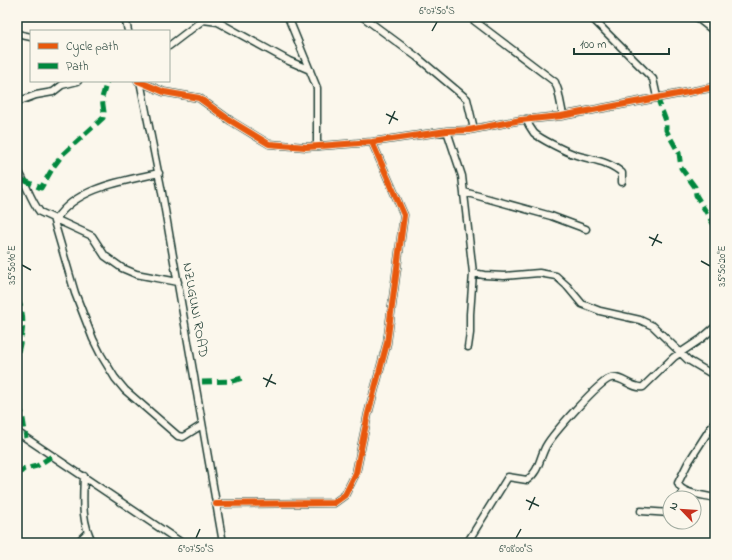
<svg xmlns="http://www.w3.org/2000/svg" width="732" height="560" viewBox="0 0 732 560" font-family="'Indie Flower',sans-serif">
  <rect width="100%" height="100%" fill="#fbf7ec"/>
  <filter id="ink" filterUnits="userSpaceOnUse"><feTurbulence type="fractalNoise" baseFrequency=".025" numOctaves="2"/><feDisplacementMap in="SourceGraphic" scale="8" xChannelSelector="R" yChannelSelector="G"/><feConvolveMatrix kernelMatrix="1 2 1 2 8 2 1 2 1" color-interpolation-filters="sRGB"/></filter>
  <g filter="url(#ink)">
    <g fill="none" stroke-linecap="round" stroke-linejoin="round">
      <!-- minor casing -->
      <g stroke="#1f3d34" stroke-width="9">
        <path id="minor" d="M125,17L128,31
          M288,17L317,88V146
          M363,17L417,57L467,99L474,129
          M591,17L653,79L657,97
          M696,17L715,32
          M472,19L555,82L558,90L563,115
          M17,34L31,37
          M169,46L203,20L218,22L289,61L310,70
          M138,81L164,92L199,98L231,121L269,144L306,147L372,142L447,131L469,130L521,120L561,116L715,87
          M140,81L161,187L223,543
          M17,102L36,95L53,92L62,85L78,81
          M526,119C528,124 531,129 534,133C540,139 567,152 576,155C592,160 609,161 622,173V182
          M447,131L462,176L473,273L484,275L504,276L539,273L556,276L567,286L582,304L600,311L640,320L653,326L688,360L715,376
          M17,169C26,182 30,200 40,212L92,236L105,256L122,268L136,274L178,282
          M464,192L551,216L586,229
          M53,218L75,293L93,339L101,355L115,378L125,390L178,436L183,437L202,425
          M56,219C77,187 124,181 159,173
          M468,347L470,333V314L473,273
          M715,421L688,463L678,483C680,494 705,495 715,498
          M17,432L182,543
          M84,476C83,500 81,522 93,543
          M681,498L683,490
          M216,504L334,503L345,495L356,473L368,414L387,343L404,215L372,142
          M641,511L670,513
          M77,543L87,533
          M467,543L508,477L527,480C539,472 539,459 546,446C553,434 599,381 611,378C622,376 632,389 643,387L674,357L701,339L715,327"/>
      </g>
      <!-- minor -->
      <use href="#minor" stroke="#fbf7ec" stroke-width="6"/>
      <!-- quiet -->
      <path stroke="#00873e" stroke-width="5" stroke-dasharray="10 5" stroke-linecap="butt" d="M657,97L666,121V130L679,153L681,168L695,187L696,195L715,227
        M23,180L41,188L54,166L63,154L103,118L104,112L102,98L107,81
        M17,298C27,316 22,337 17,356
        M202,382L232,381L246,377
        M17,405L22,413L26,438
        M17,475L24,469L37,466L52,456"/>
      <!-- cycleway casing -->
      <g stroke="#fbf7ec" stroke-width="8">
        <path id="cycleway" d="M138,81L164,92L199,98L231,121L269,144L306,147L372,142L447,131L469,130L521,120L561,116L715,87
          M216,504L334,503L345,495L356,473L368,414L387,343L404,215L372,142"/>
      </g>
      <!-- cycleway -->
      <use href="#cycleway" stroke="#e8590c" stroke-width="6"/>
    </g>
  </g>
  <!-- ticks -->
  <path fill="none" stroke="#1f3d34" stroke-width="1.5" d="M432,31L437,22M386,114L398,120M389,124L395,111M649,237L662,243M652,246L658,234M701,261L710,266M22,265L31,270M263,378L276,384M266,387L272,374M526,500L539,506M529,510L535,497M196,538L200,529M516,538L521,529"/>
  <g text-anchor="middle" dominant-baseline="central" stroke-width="3" stroke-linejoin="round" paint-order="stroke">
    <!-- street labels -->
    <g font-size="14" fill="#1f3d34" stroke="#fbf7ec">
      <text transform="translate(195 310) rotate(80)">NZUGUNI ROAD</text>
    </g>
  </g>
  <!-- margin -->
  <rect width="732" height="560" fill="none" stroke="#fbf7ec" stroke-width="44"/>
  <!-- legend -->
  <rect x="30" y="30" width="140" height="52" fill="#fbf7ec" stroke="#a3ada2"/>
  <rect x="38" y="43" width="20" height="6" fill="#e8590c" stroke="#a3ada2"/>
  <text x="66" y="50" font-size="12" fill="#1f3d34">Cycle path</text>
  <rect x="38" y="63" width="20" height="6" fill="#00873e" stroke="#a3ada2"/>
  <text x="66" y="70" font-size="12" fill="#1f3d34">Path</text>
  <!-- north arrow -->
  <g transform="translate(682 510) rotate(295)"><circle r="19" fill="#fbf7ec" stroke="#a3ada2"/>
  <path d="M0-3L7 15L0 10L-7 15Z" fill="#c8321e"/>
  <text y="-6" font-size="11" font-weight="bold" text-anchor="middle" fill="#1f3d34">N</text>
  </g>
  <!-- scale -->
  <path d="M574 48v6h95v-6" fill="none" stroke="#1f3d34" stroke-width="2"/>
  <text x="580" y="48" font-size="12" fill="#1f3d34" stroke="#fbf7ec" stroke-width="3" paint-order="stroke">100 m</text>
  <rect x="22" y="22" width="688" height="516" fill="none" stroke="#1f3d34" stroke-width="1.5"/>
  <g font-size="10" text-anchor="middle" fill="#1f3d34">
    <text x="437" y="14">6°07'50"S</text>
    <text transform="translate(11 265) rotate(-90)" y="4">35°50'10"E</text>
    <text transform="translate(721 266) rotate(-90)" y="4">35°50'20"E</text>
    <text x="196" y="552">6°07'50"S</text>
    <text x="516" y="552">6°08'00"S</text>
  </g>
</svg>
